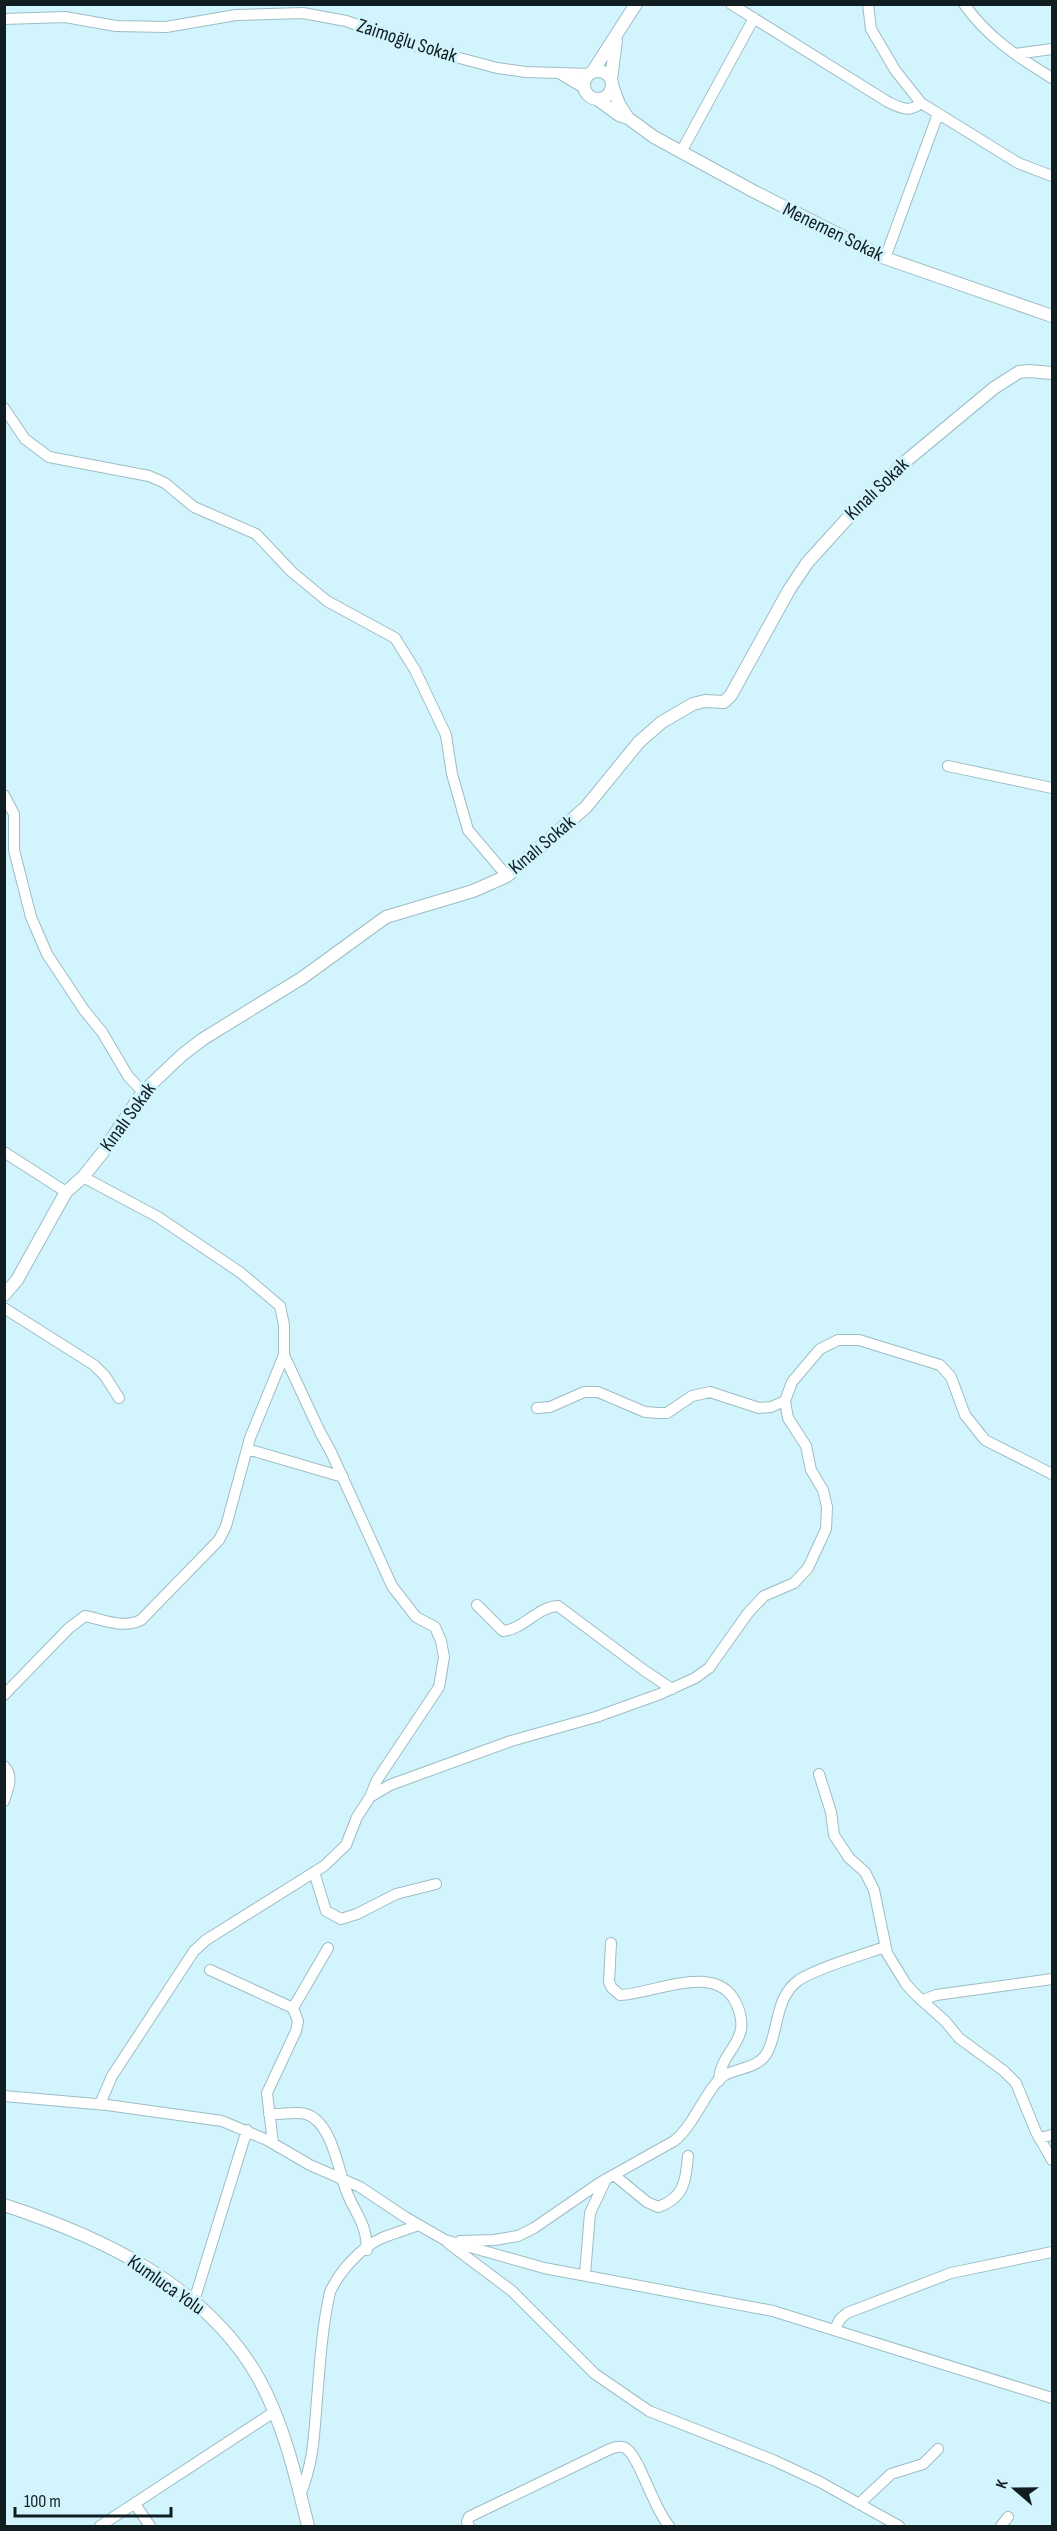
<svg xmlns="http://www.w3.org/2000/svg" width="1057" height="2531" viewBox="0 0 1057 2531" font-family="'Sofia Sans Condensed',sans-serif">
  <rect width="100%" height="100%" fill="#d2f4fc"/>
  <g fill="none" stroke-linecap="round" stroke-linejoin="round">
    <!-- minor casing -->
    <g stroke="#9cbdc5" stroke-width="12">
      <path id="minor" d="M731,4L888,102C901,108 909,113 921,103
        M868,4L871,29L895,70L921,103L1018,163L1052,176
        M964,4C987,37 1019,58 1052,78
        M4,19L65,17L116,26L166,27L236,15L303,13L346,21L426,49L497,68L526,72L559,73
        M1015,54L1052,49
        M584,88L559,73L590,74
        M681,152L754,18
        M885,258L938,114
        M4,408L25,439L49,457L149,476L165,483L194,507L256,534L292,572L327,601L395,638L415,670L446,735L452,774L468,830L507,876
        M948,766L1052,788
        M4,795L14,814V850L31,917L47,954L84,1010L102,1032L128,1076L143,1092
        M4,1152L66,1192
        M4,1308L94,1365L105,1376L119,1398
        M284,1355L320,1432L331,1452L392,1586L416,1617L435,1627L441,1641L444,1657L439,1687L377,1780L370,1797
        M537,1408L550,1407L584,1392H598L645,1412L659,1413H667L692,1396L710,1392L759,1408L771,1407L785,1401
        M247,1449L343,1477
        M477,1605L503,1631C524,1629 537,1607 558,1606L645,1671L672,1689
        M4,1695L69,1628L85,1616C105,1620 122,1629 141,1620L219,1540L226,1526L250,1438L284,1355V1325L280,1306L241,1273L158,1217L83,1177
        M4,1766C14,1776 8,1789 4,1801
        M819,1774L831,1812L834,1835L849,1858L865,1872L874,1890L887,1953L906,1984L917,1996L945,2021L959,2038L1004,2071L1016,2083L1036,2132L1052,2160
        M314,1872L326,1911L341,1919L357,1914L396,1894L436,1884
        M611,1943L609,1982L612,1988L620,1995C654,1994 716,1961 736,2003C740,2011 742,2022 741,2030C736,2050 720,2058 719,2081
        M210,1970L293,2008L298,2021L296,2031L267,2093L273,2143
        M923,2000L936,1995L1052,1979
        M293,2008L328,1948
        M4,2096L107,2105L222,2121L267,2140L310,2165L360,2187L405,2217L445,2240L544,2268L773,2311L1052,2398
        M100,2104L112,2076L194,1951L206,1940L324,1866L346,1845L357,1817L370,1797L390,1785L511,1741L596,1717L660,1694L695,1678L709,1668L748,1613L764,1596L794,1583L808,1568L826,1529L827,1507L823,1490L811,1470L806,1446L788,1418L785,1401L792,1382L820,1349L838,1340H859L940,1365L951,1377L965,1415L985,1440L1052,1474
        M269,2114C280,2115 296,2111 306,2114C332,2122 338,2169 346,2190C355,2215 366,2220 367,2250
        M1039,2138L1052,2135
        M614,2175L647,2202L658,2207C684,2198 686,2181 688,2156
        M460,2241L494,2240L518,2236L534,2228L601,2182L674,2141C695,2125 707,2086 725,2075C739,2067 759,2069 768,2051C779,2028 775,1997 799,1980C817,1968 862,1955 885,1947
        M448,2243L512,2291L595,2374L649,2411L773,2460L820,2482L899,2526
        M585,2274L590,2213L606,2179
        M194,2301L247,2130
        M835,2329L840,2319L847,2313L951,2273L1052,2252
        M300,2496C314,2460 314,2436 317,2399C320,2364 322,2327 330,2292C339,2272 361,2247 382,2238C394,2233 406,2230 418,2225
        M135,2504L150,2526
        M859,2504L891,2474L923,2464L938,2449
        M100,2526L274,2412
        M469,2526L467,2522L469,2517L610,2449C617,2447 622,2445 628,2450C640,2460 654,2509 669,2526
        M1001,2526L1008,2517"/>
    </g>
    <!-- tertiary casing -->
    <g stroke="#9cbdc5" stroke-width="14">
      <path id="tertiary" d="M584 85a14 14 0 1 1 28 0a14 14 0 1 1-28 0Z
        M593,71L636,4
        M611,80L616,40
        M597,99L619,115L628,118L619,104L612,85
        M628,118L654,137L753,191L885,258L1052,316
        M4,1295L17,1280L66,1192L83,1177L103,1152L143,1092L182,1055L203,1039L302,978L386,917L473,891L507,876L586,807L639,742L662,722L693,704L705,701L724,702L731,695L789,590L807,563L845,521L906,461L994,388L1019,372L1029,371L1052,373
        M4,2205C102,2237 207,2286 259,2379C284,2425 296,2477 308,2526"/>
    </g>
    <!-- minor -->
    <use href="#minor" stroke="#fff" stroke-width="10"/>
    <!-- tertiary -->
    <use href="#tertiary" stroke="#fff" stroke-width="12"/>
  </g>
  <g text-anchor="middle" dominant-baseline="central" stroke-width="6" stroke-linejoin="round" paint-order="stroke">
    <!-- street labels -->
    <g font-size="20" fill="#111e21" stroke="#d2f4fc">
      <text transform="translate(407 41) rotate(18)">Zaimoğlu Sokak</text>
      <text transform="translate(833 232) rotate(26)">Menemen Sokak</text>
      <text transform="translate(877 489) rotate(-44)">Kınalı Sokak</text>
      <text transform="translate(542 845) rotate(-40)">Kınalı Sokak</text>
      <text transform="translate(128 1117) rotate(-54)">Kınalı Sokak</text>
      <text transform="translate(166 2285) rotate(35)">Kumluca Yolu</text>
    </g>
  </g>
  <!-- border -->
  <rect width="1057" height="2531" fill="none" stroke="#111e21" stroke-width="12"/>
  <!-- north arrow -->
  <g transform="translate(1015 2489) rotate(290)" stroke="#d2f4fc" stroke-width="4.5" paint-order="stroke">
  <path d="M0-4.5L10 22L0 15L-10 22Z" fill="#111e21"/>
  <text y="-9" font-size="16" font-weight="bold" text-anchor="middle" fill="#111e21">K</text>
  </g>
  <!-- scale -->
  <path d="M15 2507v9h156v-9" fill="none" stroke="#111e21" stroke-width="3"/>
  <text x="24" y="2507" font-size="18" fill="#111e21" stroke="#d2f4fc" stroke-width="4.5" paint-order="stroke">100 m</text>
</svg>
